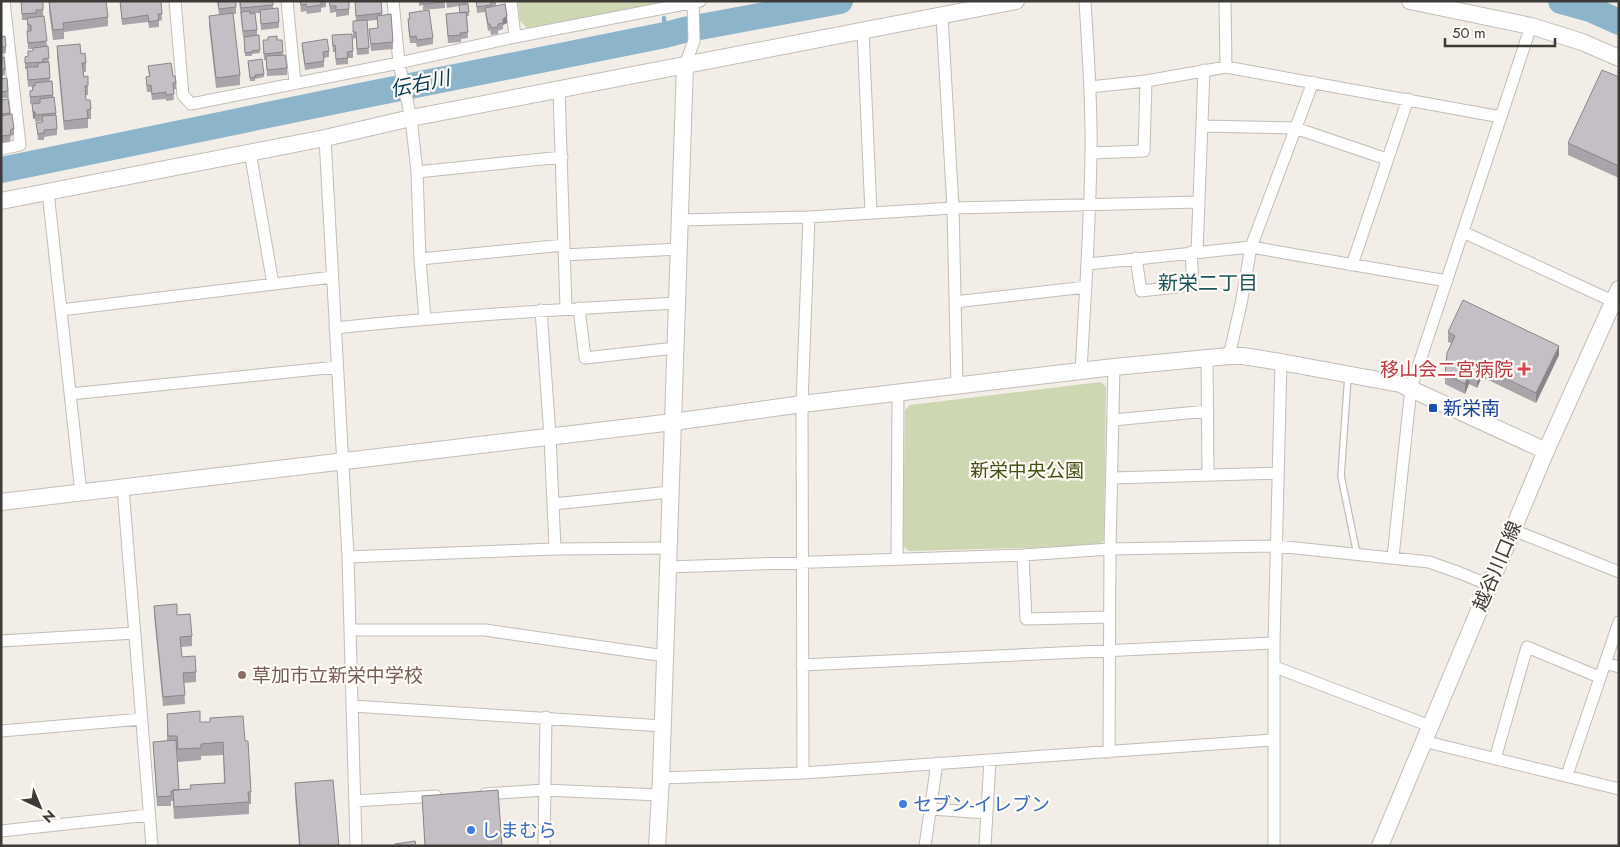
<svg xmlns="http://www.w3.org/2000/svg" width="1620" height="847" viewBox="0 0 1620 847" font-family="Jost,'Noto Sans JP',sans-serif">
  <rect width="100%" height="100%" fill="#f2ede7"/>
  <!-- green -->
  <path fill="#cdd7b1" d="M518,1H672L528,29L520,21Z
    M1101,382L1106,387L1104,540L1098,546L909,551L903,546L905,410L910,405Z"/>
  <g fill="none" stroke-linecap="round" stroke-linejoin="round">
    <!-- stream -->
    <path stroke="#8cb4ca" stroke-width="4.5" d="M664,18L665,35"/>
    <!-- river -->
    <path stroke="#8cb4ca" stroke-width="26" d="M1561,1L1590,9L1619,22
      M1,170L360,96L665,35L684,30L840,1"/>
    <!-- lane casing -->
    <g stroke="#c2bdb7" stroke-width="8">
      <path id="lane" d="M1348,376L1341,476L1357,554"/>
    </g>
    <!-- street casing -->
    <g stroke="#c2bdb7" stroke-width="13">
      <path id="street" d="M175,1L183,95L191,104L399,63L515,37L700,1
        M287,1L295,83
        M393,1L399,63L411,118L417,172L420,259L425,319
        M511,1L515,37
        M1225,1L1226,67
        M942,16L953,208L957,386
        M863,32L871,213
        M685,65L694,41L693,1
        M1090,87L1146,81L1226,67L1501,117
        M559,90L566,308
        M1203,126L1295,128L1387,159
        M325,138L348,557L356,846
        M1,149L20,145L4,1
        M250,152L273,284
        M1091,153L1144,151L1146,81
        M417,172L562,157
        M48,192L81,493
        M681,220L809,217L953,208L1199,202
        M1463,232L1619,304
        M1197,252L1204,70
        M564,255L679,249
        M1136,258L1141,291L1193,285L1191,252
        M420,259L564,245
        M1088,264L1251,247L1447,281
        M1352,265L1408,99
        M955,302L1086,287
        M579,308L585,358L675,348
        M61,310L332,277
        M541,310L550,436L555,549
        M335,328C449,316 563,309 677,303
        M1229,356L1241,304L1251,247L1313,82
        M1207,357L1208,474
        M1081,371C1085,298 1090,226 1091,154C1092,103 1088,52 1085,1
        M70,394L337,367
        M1113,420L1208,411
        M1112,478L1278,473
        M123,488L152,846
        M553,504L670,492
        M1513,530L1619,572
        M1023,555L1026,619L1110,617
        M348,557L555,549L669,548
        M1393,557L1411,388L1531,26
        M897,559L898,394
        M668,567L1023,555L1110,549L1277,546L1429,562L1460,573L1489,585
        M350,630H485L665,656
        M1,641L135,633
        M1605,663L1619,667
        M802,665L1274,643
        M1275,667L1430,726
        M352,706L663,726
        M1,731L142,719
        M1423,741L1619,789
        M1109,752L1110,549L1114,367
        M1495,759L1527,647L1599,677
        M803,773L802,404L809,217
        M1567,775L1619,622
        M661,778L803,773L1273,740
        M485,794L544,790L660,795
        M355,801L436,796
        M931,809L987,813
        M1,831L149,815
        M544,846L546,717
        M925,846L937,763
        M985,846L990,760
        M1274,846V643L1281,362"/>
    </g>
    <!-- secondary casing -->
    <g stroke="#c2bdb7" stroke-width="18">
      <path id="secondary" d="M1410,1L1531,26L1582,42L1619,58
        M1,201L325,138L411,118L1016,1
        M1,502L673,422L802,404L1114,367L1229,356H1243L1281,362L1400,384L1546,451
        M657,846L661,778L685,65
        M1380,846L1546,451L1619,289"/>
    </g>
    <!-- lane -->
    <use href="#lane" stroke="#fff" stroke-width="5.5"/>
    <!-- street -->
    <use href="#street" stroke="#fff" stroke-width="11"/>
    <!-- secondary -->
    <use href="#secondary" stroke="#fff" stroke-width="16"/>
  </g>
  <!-- wall -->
  <path fill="#a9a4a9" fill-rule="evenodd" d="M21,1H43V16L47,46H48L50,81H52L53,97L56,113L57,129V135L44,137V140H38L36,123L42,122V121L35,122V118L33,119L32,104L40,103L30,104V91H32V86L28,87L27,69H25V57L28,56V51H33V49H28L27,20H22Z
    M120,1H161L162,20L159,21V27L149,28L148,22L122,25Z
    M217,1H236V14H233L240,75V85L216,88L209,26V16L219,15Z
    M239,1H273V9L279,22V28L261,30L260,13H251L257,30V36L259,35L260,53L252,54V56H245L244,37H243Z
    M300,1H326V7L321,8V12L307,14L306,11L301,12Z
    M329,1H349V15L336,17V12L330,13Z
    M381,1L382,15L393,42V49L371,51L369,29L378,28L377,20L367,21L369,54L357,55L356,38L353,39V21H356L355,2Z
    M419,1H445V8L423,10V5L419,6Z
    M446,1H468L469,16H467L468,38L461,39V42L448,43L446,14L460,13L459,6L447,8Z
    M476,1H496V6L507,23L503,25V29L498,31V34L491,35L490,30L488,31L485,12L477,13Z
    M49,2L108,17V26L64,32V39L53,40L49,12Z
    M409,13L433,38V44L417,47L416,43H410L408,26V19H409Z
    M332,35L353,51V58H348V64L336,65L335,52H333Z
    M1,37L6,47V53L1,54Z
    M263,40H282L283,55L287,68V75L267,76L266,60H264Z
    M302,43L329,51V57L324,58V67L305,70L302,49Z
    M57,46L81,54L86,63V72H83L84,77L88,86V95H86V100L91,109V119H88V128L64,130L57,56Z
    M1,58L5,69V75L1,76Z
    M248,61L264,74V77L255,79V81H250Z
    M148,66L173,76L176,83V89L173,90L174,100L166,101V99L152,100L151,92H147L146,83V77L149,76Z
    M1619,77V178L1568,155V143Z
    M1,79L8,91V98H1Z
    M8,99L10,115L14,129V135L11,136L10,142L1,143V100Z
    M1448,332L1559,355L1536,403L1482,377L1477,388L1469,384L1465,394L1445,384V374L1451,343L1448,342Z
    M154,606L177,615L192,636V646L181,647L182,657L196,672V682L184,683L185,704L163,706L154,616Z
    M167,714L200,722H210L245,741L251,792V804H249V814L174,819L173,801H171V806H157L153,742L167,741ZM177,748L178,762L201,760V756L223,755L224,783L190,789L179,790Z
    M295,783L339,846H299L295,796Z
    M422,796L502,846H425Z"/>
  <!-- shaded-wall -->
  <path fill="#89868a" d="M507,16V23L503,25V19Z
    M33,112H35V118L33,119Z
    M1559,346V355L1536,403V393Z
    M1482,367V377L1477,388V378Z
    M1469,374V384L1465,394V384Z"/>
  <!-- building -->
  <path fill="#c4bfc5" stroke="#89868a" d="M21,1H43V10H36V13L22,14Z
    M55,1H106L108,17L63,23L64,29L53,30L49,2Z
    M120,1H161L162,14H158L159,20L149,22L148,15L122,19Z
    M218,1H236V7L219,9Z
    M240,1H273V5L241,8Z
    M300,1H321V5L307,7L306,4L301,5Z
    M329,1H349V9L336,10V6H330Z
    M366,1H381L382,13L356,16L355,2Z
    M423,1H445V2L423,4Z
    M476,1H496L491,2V5L477,7Z
    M468,4L469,12L460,13L459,5Z
    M505,4L507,16L503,19V23L498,24V27L491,28L490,24H488L485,8Z
    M278,8L279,22L261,24L260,10Z
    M429,10L433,38L417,40L416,36L410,37L408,19H410L409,13Z
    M250,11V14L255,13L257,30L243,31L241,12Z
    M466,12L468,32L460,33L461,35L448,36L446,14Z
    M233,13L240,75L216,78L209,16Z
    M391,14L393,42L371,44L369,29L378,28L377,16Z
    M44,16L47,41L28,43L27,31H31V25H28L27,18Z
    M367,20L369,48L357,49L356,32H353V21Z
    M352,34L353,51L347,52L348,58L336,59L335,45L333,46L332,35Z
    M259,35L260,50L252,51V52L245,53L244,37Z
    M5,36L6,47H1V37Z
    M277,36V40H282L283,52L264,54L263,40H268V37Z
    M327,39L329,51L323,52L324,61L305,64L302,43Z
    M80,44L81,54L85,53L86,63H82L84,77L88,76V86H85L86,100H90L91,109L87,110L88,118L64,121L57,46Z
    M48,46L49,58L43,59V62L25,63V57L28,56V51H33V48Z
    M285,55L287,68L267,70L266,56Z
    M4,57L5,69L1,70V58Z
    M262,59L264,74L255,75V77L250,78L248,61Z
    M49,62L50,78L28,80L27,67H38V63Z
    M171,63L173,76H175L176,83H173L174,94L166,95V92L152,94L151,85L147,86L146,77L150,76L148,66Z
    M1602,70L1619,77V166L1568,143Z
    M7,78L8,91L1,92V79Z
    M52,81L53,95L30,97V91L33,90L32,86H35V83Z
    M54,97L56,113L35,115V112H33L32,104L40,103V99Z
    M8,99L10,113L1,114V100Z
    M12,114L14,129H11L10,135L1,136V116Z
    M56,115L57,129L44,130V133L38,134L36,123L43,122L42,116Z
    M1463,300L1559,346L1536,393L1482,367L1477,378L1469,374L1465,384L1445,374L1447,353L1455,336L1448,332Z
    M177,604V615L190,614L192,636L180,637L182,657L195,656L196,672L183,673L185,695L163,697L154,606Z
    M200,711V722H210V718L243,716L245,741H248L251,792H248L249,802L174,807L173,790L191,789L190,785L225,783L223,742L201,744V748L178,749L177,736H168L167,714Z
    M176,740L179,790H173V791H171V796L157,797L153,742Z
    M333,780L339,846H300L295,783Z
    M498,790L502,846H425L422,796Z
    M415,841L416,846H395V844Z"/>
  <!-- markers -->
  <path fill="#e0444e" stroke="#fffbf6" stroke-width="2" d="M1521.5 361.5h5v5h5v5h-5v5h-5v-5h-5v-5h5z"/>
  <rect fill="#1a4fb4" stroke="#fffbf6" stroke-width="2" x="1428" y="403" width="10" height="10" rx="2.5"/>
  <circle fill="#8d6e63" stroke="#fffbf6" stroke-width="2" cx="242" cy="675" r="5"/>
  <g fill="#3f7fe0" stroke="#fffbf6" stroke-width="2">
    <circle cx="903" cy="804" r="5"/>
    <circle cx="471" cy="830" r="5"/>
  </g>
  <g text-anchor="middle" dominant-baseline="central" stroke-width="4.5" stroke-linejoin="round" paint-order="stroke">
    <!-- health labels -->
    <g font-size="19" fill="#be3a42" stroke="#fffbf6" text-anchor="end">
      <text x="1513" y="369">移山会二宮病院</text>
    </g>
    <!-- transit labels -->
    <g font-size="19" fill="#164399" stroke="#fffbf6" text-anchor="start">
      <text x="1443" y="408">新栄南</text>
    </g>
    <!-- park labels -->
    <g font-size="19" fill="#455014" stroke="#fffbf6">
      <text x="1027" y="470">新栄中央公園</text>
    </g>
    <!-- street labels -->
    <g font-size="19" fill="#3d3b38" stroke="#fffbf6">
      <text transform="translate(1497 566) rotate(-67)">越谷川口線</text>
    </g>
    <!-- education labels -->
    <g font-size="19" fill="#785e54" stroke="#fffbf6" text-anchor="start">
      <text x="252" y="675">草加市立新栄中学校</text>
    </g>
    <!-- shop labels -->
    <g font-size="19" fill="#366cbe" stroke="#fffbf6" text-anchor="start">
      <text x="913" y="804">セブン-イレブン</text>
      <text x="481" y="830">しまむら</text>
    </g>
    <!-- water labels -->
    <g font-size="20" font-style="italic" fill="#013a51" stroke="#fffbf6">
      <text transform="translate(420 84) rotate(-12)">伝右川</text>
    </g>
    <!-- neighbourhood labels -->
    <g font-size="20" fill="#1b555d" stroke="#fffbf6">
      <text x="1208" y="283">新栄二丁目</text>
    </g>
  </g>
  <!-- border -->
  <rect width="1620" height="847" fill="none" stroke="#3d3b38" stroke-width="5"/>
  <!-- north arrow -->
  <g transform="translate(40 807) rotate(136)" stroke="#fffbf6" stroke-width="4" paint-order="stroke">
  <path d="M0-4L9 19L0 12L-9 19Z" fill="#3d3b38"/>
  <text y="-8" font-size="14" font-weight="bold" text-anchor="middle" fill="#3d3b38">N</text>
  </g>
  <!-- scale -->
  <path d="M1445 38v8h110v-8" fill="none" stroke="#3d3b38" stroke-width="2.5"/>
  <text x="1452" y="38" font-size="15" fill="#3d3b38" stroke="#fffbf6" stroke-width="4" paint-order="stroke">50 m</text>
</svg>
